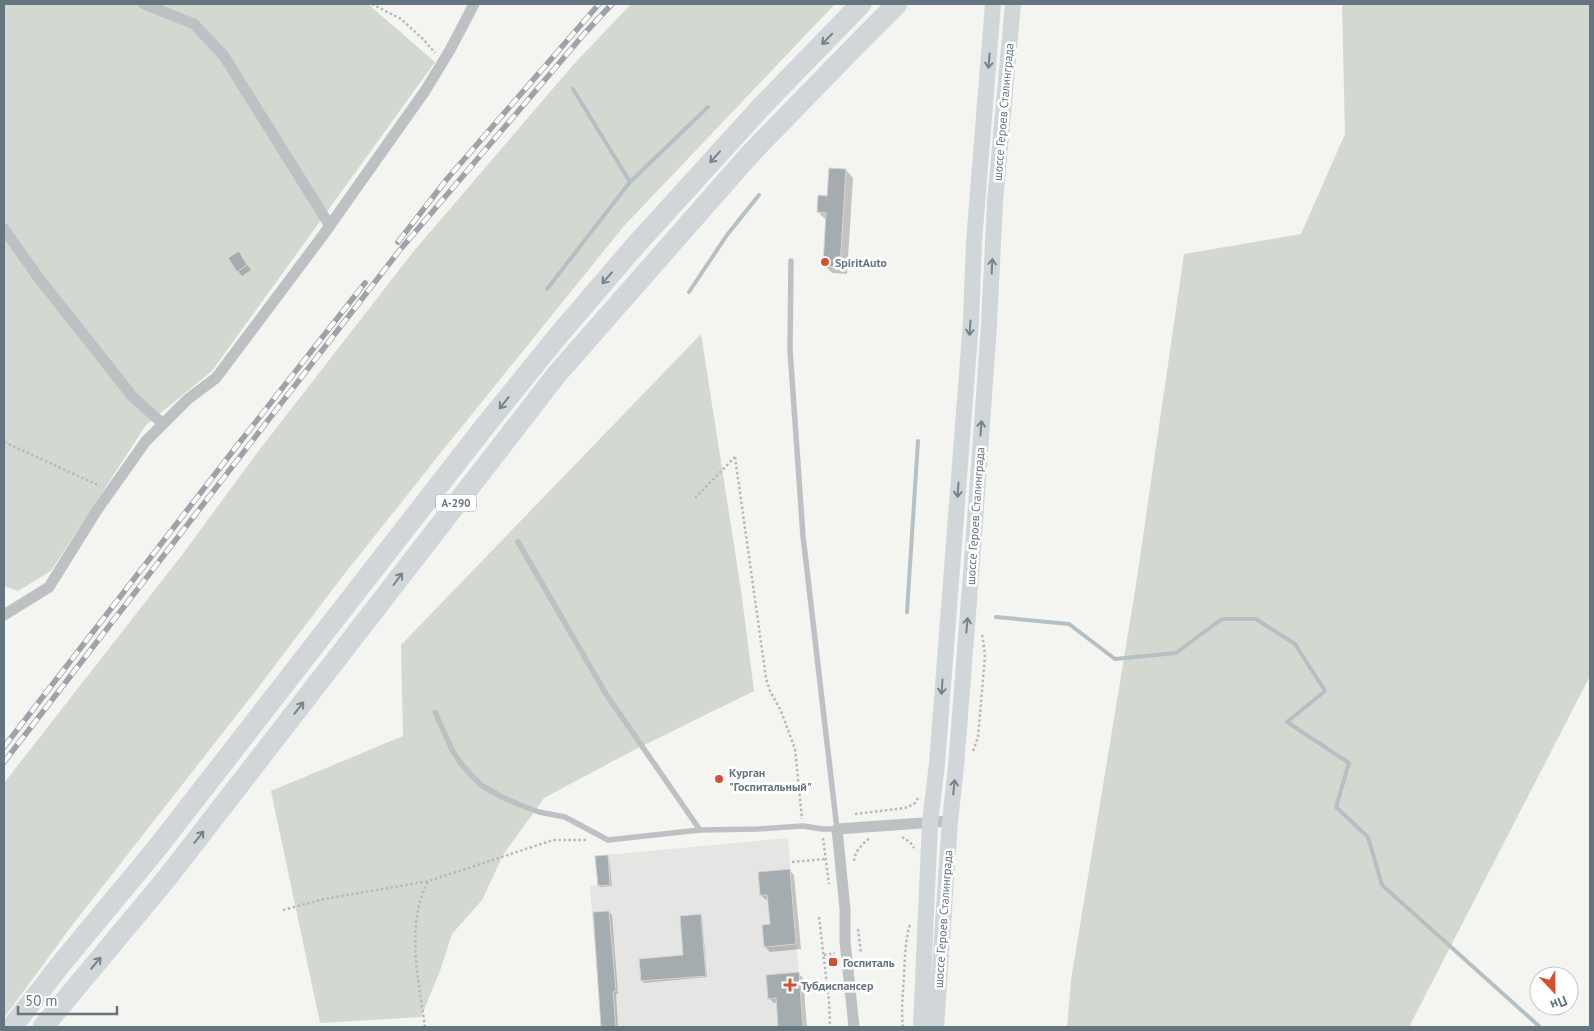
<svg xmlns="http://www.w3.org/2000/svg" width="1594" height="1031" viewBox="0 0 1594 1031" font-family="'PT Sans',sans-serif">
  <rect width="100%" height="100%" fill="#f4f4f0"/>
  <!-- built -->
  <path fill="#e5e5e4" d="M788,838L803,1027H601L590,886L598,885L595,856Z"/>
  <!-- green -->
  <path fill="#d3d9d0" d="M4,4H368L435,62L212,371L146,425L51,571L18,591L4,586Z
    M631,4H835L624,226L439,455L342,577L254,693L70,928L4,1018V783L182,555L257,453L413,252L574,64Z
    M1342,4H1590V676L1409,1027H1067L1071,980L1136,585L1184,254L1301,234L1345,134Z
    M701,334L741,590L754,691L632,751L544,798L503,855L482,900L452,934L440,971L421,1017L320,1023L271,791L403,736L401,645Z"/>
  <!-- shadow -->
  <path fill="#0003" d="M846,170L853,178L847,274L832,273L824,265L826,220L818,212Z
    M239,253L251,270L242,276L238,271Z
    M607,856L609,858L612,886L601,887L599,885Z
    M789,870L794,875L801,949L770,952L765,947L771,926L769,899L766,900L761,895Z
    M609,912L612,915L618,994H616L618,1027H603L594,913Z
    M700,916L702,918L707,977L644,983L642,981L684,956Z
    M798,973L803,978L807,1027H779L777,1003H774L769,998Z"/>
  <g fill="none" stroke-linecap="round" stroke-linejoin="round">
    <!-- stream -->
    <path stroke="#b4c0c3" stroke-width="4" d="M573,89L630,182
      M547,289L630,182L708,107
      M689,292L727,235L759,195
      M907,612L918,441
      M996,617L1069,624L1115,659L1176,653L1222,619H1256L1295,644L1325,691L1287,722L1349,763L1336,807L1368,837L1382,885L1540,1027"/>
  </g>
  <!-- building -->
  <path fill="#a4acb0" stroke="#d5d5d3" d="M829,168L846,169L840,267L823,266L826,213L817,212L818,195L827,196Z
    M239,251L247,265L237,272L228,258Z
    M608,855L610,885L598,886L595,856Z
    M790,869L796,944L764,947L762,925L770,924L767,895H760L758,872Z
    M609,911L616,991L613,992L616,1027H601L593,912Z
    M701,914L706,976L641,981L639,959L683,955L680,916Z
    M799,972L803,1027H778L776,998L768,999L766,975Z"/>
  <g fill="none" stroke-linecap="round" stroke-linejoin="round">
    <!-- path -->
    <path stroke="#b7babc" stroke-width="2.5" stroke-dasharray="2.5 2.5" stroke-linecap="butt" d="M372,4L401,19L424,40L435,53
      M4,442L100,486
      M735,457L766,678L770,691L781,711L795,749L802,819
      M695,498L735,457
      M973,751L978,737L985,656L982,633
      M855,814L905,808L914,804L918,798
      M902,837L910,842L914,848
      M823,838L829,884
      M854,861C855,851 862,844 870,838
      M792,862L826,859
      M283,910L324,899L429,881L553,840H587
      M819,917L829,1002L830,1027
      M858,929L861,953
      M824,955L835,953
      M425,1027C419,982 405,923 428,882
      M903,1027C901,1010 903,993 904,976C905,958 905,941 910,924"/>
    <!-- lane -->
    <path stroke="#bdc1c4" stroke-width="5.5" d="M518,542L606,694L700,830
      M435,712L452,750L462,765L481,785L500,796L520,805L539,812L565,817L608,840L700,830L758,829L803,826L822,829H837L803,536L790,350L791,261"/>
    <!-- street -->
    <path stroke="#bdc1c4" stroke-width="11" d="M144,4L194,24L224,56L330,226
      M4,229L38,277L132,396L163,424
      M4,615L49,587L97,510L146,441L188,399L216,378L321,238L425,91L450,50L474,4
      M854,1027L845,941V909L837,829L950,821"/>
    <!-- secondary -->
    <path stroke="#d1d6d9" stroke-width="16" d="M921,1027L930,822L937,764L971,321L974,242L993,4
      M936,1027L950,821L956,766L973,549L989,325L995,202L1013,4"/>
    <!-- highway -->
    <path stroke="#d1d6d9" stroke-width="21" d="M12,1027L61,964L157,848L481,431L557,337L634,247L762,106L861,4
      M43,1027L167,878L557,374L751,153L863,38L897,4"/>
    <!-- rail casing -->
    <g stroke="#9da3a8" stroke-width="5.5">
      <path id="rail" d="M398,242L447,179L599,4
        M4,747L236,447L365,283
        M4,762L399,251L584,34L612,4"/>
    </g>
    <!-- rail -->
    <use href="#rail" stroke="#fff" stroke-width="4" stroke-dasharray="11" stroke-linecap="butt"/>
  </g>
  <!-- one-way arrows -->
  <defs><path id="oneway-shaft" d="M-6 0H5M1.5-3L5.5 0L1.5 3" fill="none" stroke-width="1.6" stroke-linecap="round" stroke-linejoin="round" transform="scale(1.25)"/></defs>
  <g stroke="#75848c">
    <use href="#oneway-shaft" transform="translate(827 39) rotate(134)"/>
    <use href="#oneway-shaft" transform="translate(989 61) rotate(95)"/>
    <use href="#oneway-shaft" transform="translate(715 157) rotate(132)"/>
    <use href="#oneway-shaft" transform="translate(992 266) rotate(-87)"/>
    <use href="#oneway-shaft" transform="translate(607 278) rotate(131)"/>
    <use href="#oneway-shaft" transform="translate(970 328) rotate(94)"/>
    <use href="#oneway-shaft" transform="translate(504 403) rotate(129)"/>
    <use href="#oneway-shaft" transform="translate(981 428) rotate(-86)"/>
    <use href="#oneway-shaft" transform="translate(958 490) rotate(94)"/>
    <use href="#oneway-shaft" transform="translate(398 579) rotate(-53)"/>
    <use href="#oneway-shaft" transform="translate(967 625) rotate(-85)"/>
    <use href="#oneway-shaft" transform="translate(942 687) rotate(94)"/>
    <use href="#oneway-shaft" transform="translate(299 708) rotate(-52)"/>
    <use href="#oneway-shaft" transform="translate(954 787) rotate(-84)"/>
    <use href="#oneway-shaft" transform="translate(199 837) rotate(-52)"/>
    <use href="#oneway-shaft" transform="translate(96 963) rotate(-50)"/>
  </g>
  <!-- markers -->
  <g fill="#d74f2e" stroke="#fff" stroke-width="2">
    <circle cx="825" cy="262" r="5"/>
    <circle cx="719" cy="779" r="5"/>
    <rect x="828" y="957" width="10" height="10" rx="2.5"/>
    <path d="M787.5 977.5h5v5h5v5h-5v5h-5v-5h-5v-5h5z"/>
  </g>
  <g text-anchor="middle" dominant-baseline="central" stroke-width="5" stroke-linejoin="round" paint-order="stroke">
    <!-- shield labels -->
    <rect fill="#fff" stroke="#939ea5" stroke-width="1" x="436" y="494.5" width="40" height="17" rx="4"/>
    <g font-size="11" font-weight="bold" fill="#65757f">
      <text x="456" y="503">А-290</text>
    </g>
    <!-- street labels -->
    <g font-size="12" fill="#65757f" stroke="#fff">
      <text transform="translate(1003 112) rotate(-85)">шоссе Героев Сталинграда</text>
      <text transform="translate(975 516) rotate(-86)">шоссе Героев Сталинграда</text>
      <text transform="translate(943 919) rotate(-86)">шоссе Героев Сталинграда</text>
    </g>
    <!-- poi labels -->
    <g font-size="12" font-weight="bold" fill="#65757f" stroke="#fff" text-anchor="start">
      <text x="835" y="262">SpiritAuto</text>
      <text x="729" y="772">Курган<tspan x="729" dy="14">"Госпитальный"</tspan></text>
      <text x="843" y="962">Госпиталь</text>
      <text x="801" y="985">Тубдиспансер</text>
    </g>
  </g>
  <!-- border -->
  <rect width="1594" height="1031" fill="none" stroke="#65757f" stroke-width="10"/>
  <!-- north arrow -->
  <g transform="translate(1554 991) rotate(158)"><circle r="24" fill="#ffffff" stroke="#c1c8cc"/>
  <path d="M0-4L9 19L0 12L-9 19Z" fill="#d74f2e"/>
  <text y="-8" font-size="14" font-weight="bold" text-anchor="middle" fill="#65757f">Пн</text>
  </g>
  <!-- scale -->
  <path d="M18 1006v8h99v-8" fill="none" stroke="#65757f" stroke-width="2.5"/>
  <text x="25" y="1006" font-size="15" fill="#65757f" stroke="#ffffff" stroke-width="4" paint-order="stroke">50 m</text>
</svg>
